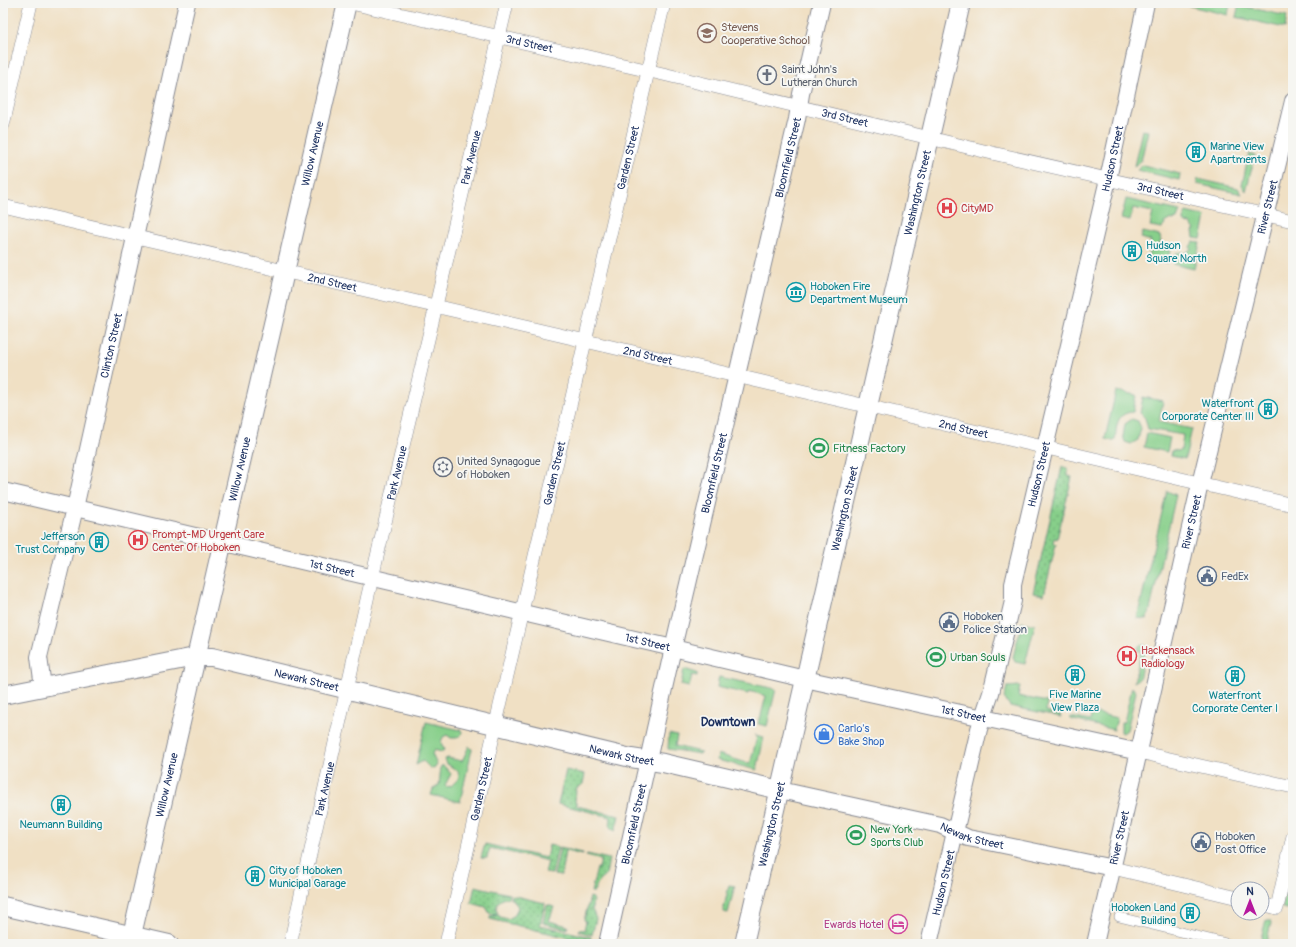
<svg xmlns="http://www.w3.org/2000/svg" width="1296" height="947" viewBox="0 0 1296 947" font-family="Pangolin,sans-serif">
  <defs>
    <pattern id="grass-dots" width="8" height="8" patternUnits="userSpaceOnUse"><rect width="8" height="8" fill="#87cf8a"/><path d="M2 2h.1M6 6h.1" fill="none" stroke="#6ea874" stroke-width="1.8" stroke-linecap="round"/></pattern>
  </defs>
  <rect width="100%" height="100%" fill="#f6f6f2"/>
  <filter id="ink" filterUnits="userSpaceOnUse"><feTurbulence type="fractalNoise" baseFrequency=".025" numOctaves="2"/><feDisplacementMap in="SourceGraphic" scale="8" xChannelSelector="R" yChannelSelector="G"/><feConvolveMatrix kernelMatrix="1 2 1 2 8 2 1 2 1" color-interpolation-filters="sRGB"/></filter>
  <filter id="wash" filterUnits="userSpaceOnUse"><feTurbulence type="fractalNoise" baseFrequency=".012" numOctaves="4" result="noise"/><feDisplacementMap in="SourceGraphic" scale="16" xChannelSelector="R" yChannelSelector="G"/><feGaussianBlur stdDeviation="0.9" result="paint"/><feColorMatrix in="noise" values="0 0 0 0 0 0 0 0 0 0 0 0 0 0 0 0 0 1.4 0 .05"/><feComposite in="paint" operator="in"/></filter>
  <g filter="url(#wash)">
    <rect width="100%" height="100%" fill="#f0e0c4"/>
    <!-- grass -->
    <path fill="url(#grass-dots)" stroke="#517f74" d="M1062,467L1068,468V476L1072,477L1057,539L1054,538L1053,543L1056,544L1044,595L1033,593Z
      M566,770L585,774L583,784L576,789L575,802L576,803L577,806L619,816L615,831L610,827L611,817L558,804Z
      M485,844L546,858L549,845L558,847L552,874L545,873L548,861L490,848L487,858H481Z
      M560,848L583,853V855L565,851L561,876L554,875Z
      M587,854L609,859L606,875L599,881L594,892H591L597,868H599L601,860L586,856Z
      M475,886L509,894L508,898H504L498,902L496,909L498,913L490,914L486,907L471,903Z
      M511,895L545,903L540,925L591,937L590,944H581L582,941L490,919V916L499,915L500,917L508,919L515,915L518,907L513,899H510Z
      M590,897L593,898L592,909L596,919L592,935L578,931L579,929L584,930L586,921L584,920Z
      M547,905L554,907L549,921L568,926L567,929L543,923Z"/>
    <!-- garden -->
    <path fill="#87cf8a" stroke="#517f74" d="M1177,3H1230L1228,15Z
      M1239,3L1242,6L1287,16L1285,28L1236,17Z
      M1142,130L1148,131L1141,161L1134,166Z
      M1249,154L1255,156L1246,191L1242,185Z
      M1143,165L1180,174L1179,180L1137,170Z
      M1198,179L1238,188L1242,194L1197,184Z
      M1126,199L1180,211L1177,219L1172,220L1171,219L1164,223L1165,225L1162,228L1150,226L1153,212L1133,208L1130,221L1121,219Z
      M1186,212L1206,217L1201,239L1194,238L1193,231L1195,230L1190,223L1188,224L1183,221Z
      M1143,232L1160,236L1161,242L1159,243L1164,250L1166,249L1170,251L1167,263L1148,258L1151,241L1141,238Z
      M1193,242L1200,243L1194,269L1173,264L1176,253L1183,252L1184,254L1191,249L1190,247Z
      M1116,391L1136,395L1133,412C1115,413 1117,428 1115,439L1113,441L1105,439Z
      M1143,397L1163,401L1159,422L1192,429L1185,459L1171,456L1172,450L1178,451L1181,450L1183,435L1148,429L1145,418L1140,413Z
      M1132,419L1138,421L1141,428L1138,440L1131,444L1125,442L1123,436L1125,424Z
      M1147,433L1170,438L1167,452L1144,447Z
      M1167,491L1176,495L1149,614L1146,619L1137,618Z
      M1022,622L1035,625L1025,664L1015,662L1013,657Z
      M1141,644L1145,645L1146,648L1139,679L1134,682L1141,651H1138V647Z
      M684,669L697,673V676L692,675L689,687L681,685Z
      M719,677L776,689L767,726L758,724L759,719H760L766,696L749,691L748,694L717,687Z
      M1020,686L1018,696L1047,702L1046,711L1060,714L1061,717L1010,706L1004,698L1007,687Z
      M1132,687L1136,692L1127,730L1123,733L1121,732V722H1124Z
      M1092,712L1117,718L1114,730L1070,719L1071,717L1090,721Z
      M426,722L461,730L462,732L461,735L457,738H451L447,735L443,737L441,742L444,750L441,752L434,750L432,754L437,765L434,769L430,768L423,761L416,765Z
      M669,734L677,736L675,746L700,752V754L668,749Z
      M755,735L764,737L757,770L717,760L718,754L750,764L757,737Z
      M469,746L472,749L460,802L431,795L433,789L439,785L441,766H444L451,774L445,785L446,787L451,786L459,778L458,771L447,764L445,759L448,758L462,761Z
      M1293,855V886L1288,909L1282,908Z
      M729,885L735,886L728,913L723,912Z
      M1266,920H1270L1271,923L1267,940L1264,942L1261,938Z"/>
  </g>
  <g filter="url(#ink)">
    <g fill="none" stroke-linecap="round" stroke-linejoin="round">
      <!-- pedestrian casing -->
      <g stroke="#868891" stroke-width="10">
        <path id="pedestrian" d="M1119,917L1230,944"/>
      </g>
      <!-- minor casing -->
      <g stroke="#868891" stroke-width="14">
        <g id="minor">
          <path id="s1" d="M351,3L663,74L992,153L1293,221"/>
          <path d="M3,125L31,3"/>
          <path id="s2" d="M3,206L1293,505"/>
          <path d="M1139,752L1293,787"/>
          <path d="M1113,868L1238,898"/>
          <path d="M1262,904L1277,908L1293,836"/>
          <path id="s3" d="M290,944L368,595L507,3"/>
          <path id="s4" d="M446,944L499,710L664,3"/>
        </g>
      </g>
      <!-- tertiary casing -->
      <g stroke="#868891" stroke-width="18">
        <g id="tertiary">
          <path id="s5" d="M3,491L805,679L1139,752"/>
          <path id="s6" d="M43,687L39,657L75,508L187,3"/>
          <path id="s7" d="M780,790L940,825L968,838L984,841L1113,868"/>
          <path id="s8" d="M607,944L673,648L797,119L801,94L822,3"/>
          <path id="s9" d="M929,944L979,729L991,693L1013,601V584L1108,179L1146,3"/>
          <path id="s10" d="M1095,944L1200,484L1293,101"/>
        </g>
      </g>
      <!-- secondary casing -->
      <g stroke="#868891" stroke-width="20">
        <g id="secondary">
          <path id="s11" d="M3,695L195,657H212L631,758L663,763L780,790"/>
          <path d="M3,906L169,944"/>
          <path id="s12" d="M132,935L347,3"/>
          <path id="s13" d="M744,944L961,3"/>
        </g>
      </g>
      <!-- pedestrian -->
      <use href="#pedestrian" stroke="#fff" stroke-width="9"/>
      <!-- minor -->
      <use href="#minor" stroke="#fff" stroke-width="13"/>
      <!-- tertiary -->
      <use href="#tertiary" stroke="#fff" stroke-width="16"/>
      <!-- secondary -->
      <use href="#secondary" stroke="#fff" stroke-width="18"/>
    </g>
  </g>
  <!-- icons -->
  <defs>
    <g id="school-ring" transform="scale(1)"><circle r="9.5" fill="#f6f6f2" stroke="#8d6e63" stroke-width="1.5"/><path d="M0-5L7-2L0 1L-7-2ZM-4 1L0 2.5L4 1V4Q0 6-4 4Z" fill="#8d6e63"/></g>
    <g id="church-ring" transform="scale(1)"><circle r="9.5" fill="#f6f6f2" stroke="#6b7280" stroke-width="1.5"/><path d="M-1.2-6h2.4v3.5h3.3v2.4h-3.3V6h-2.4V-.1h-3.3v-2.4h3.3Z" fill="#6b7280"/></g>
    <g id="building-ring" transform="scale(1)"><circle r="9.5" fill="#f6f6f2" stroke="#0f9aa8" stroke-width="1.5"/><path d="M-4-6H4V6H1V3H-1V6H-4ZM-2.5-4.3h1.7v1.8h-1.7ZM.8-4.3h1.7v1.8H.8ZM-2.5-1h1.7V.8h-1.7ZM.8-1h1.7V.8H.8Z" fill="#0f9aa8"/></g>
    <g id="hospital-ring" transform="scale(1)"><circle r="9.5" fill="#f6f6f2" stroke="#e0444e" stroke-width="1.5"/><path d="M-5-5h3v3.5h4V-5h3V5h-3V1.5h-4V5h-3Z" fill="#e0444e"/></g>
    <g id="museum-ring" transform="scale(1)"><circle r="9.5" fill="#f6f6f2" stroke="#0f9aa8" stroke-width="1.5"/><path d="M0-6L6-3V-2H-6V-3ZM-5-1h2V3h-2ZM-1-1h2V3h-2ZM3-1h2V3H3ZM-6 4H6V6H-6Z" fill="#0f9aa8"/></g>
    <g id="stadium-ring" transform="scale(1)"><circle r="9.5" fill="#f6f6f2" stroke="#2e9e5b" stroke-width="1.5"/><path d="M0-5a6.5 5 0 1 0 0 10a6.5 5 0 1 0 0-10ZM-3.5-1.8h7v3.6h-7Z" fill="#2e9e5b"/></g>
    <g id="synagogue-ring" transform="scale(1)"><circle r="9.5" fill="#f6f6f2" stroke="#6b7280" stroke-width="1.5"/><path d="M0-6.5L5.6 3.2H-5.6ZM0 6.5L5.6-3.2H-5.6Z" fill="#6b7280"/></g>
    <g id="civic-ring" transform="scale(1)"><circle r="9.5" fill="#f6f6f2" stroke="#5c6f8a" stroke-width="1.5"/><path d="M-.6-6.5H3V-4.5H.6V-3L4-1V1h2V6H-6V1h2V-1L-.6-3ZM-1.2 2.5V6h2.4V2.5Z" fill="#5c6f8a"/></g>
    <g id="shop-ring" transform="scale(1)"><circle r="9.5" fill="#f6f6f2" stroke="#3f7fe0" stroke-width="1.5"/><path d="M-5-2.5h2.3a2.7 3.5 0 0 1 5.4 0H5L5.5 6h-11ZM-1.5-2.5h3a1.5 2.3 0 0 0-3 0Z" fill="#3f7fe0"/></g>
    <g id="hotel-ring" transform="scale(1)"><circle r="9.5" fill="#f6f6f2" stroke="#d1479c" stroke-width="1.5"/><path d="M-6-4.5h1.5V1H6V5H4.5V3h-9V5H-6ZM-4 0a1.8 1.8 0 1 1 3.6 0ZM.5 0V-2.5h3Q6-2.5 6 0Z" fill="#d1479c"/></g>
  </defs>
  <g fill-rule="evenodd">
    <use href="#school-ring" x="707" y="33"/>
    <use href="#church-ring" x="767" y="75"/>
    <use href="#building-ring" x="1196" y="152"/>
    <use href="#hospital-ring" x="947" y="208"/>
    <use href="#building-ring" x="1132" y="251"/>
    <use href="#museum-ring" x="796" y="292"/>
    <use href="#building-ring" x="1268" y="409"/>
    <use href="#stadium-ring" x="819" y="448"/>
    <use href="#synagogue-ring" x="443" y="467"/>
    <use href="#hospital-ring" x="138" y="540"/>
    <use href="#building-ring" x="99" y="542"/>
    <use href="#civic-ring" x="1207" y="576"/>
    <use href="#civic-ring" x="949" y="622"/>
    <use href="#hospital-ring" x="1127" y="656"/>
    <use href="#stadium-ring" x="936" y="657"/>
    <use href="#building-ring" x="1075" y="675"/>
    <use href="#building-ring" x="1235" y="676"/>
    <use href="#shop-ring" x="824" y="734"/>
    <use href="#building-ring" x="61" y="805"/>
    <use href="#stadium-ring" x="856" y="835"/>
    <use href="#civic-ring" x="1201" y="842"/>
    <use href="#building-ring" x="255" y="876"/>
    <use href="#building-ring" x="1190" y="913"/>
    <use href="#hotel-ring" x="898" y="924"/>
  </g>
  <g text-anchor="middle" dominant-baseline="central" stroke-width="3.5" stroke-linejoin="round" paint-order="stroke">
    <!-- education labels -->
    <g font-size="11" fill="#785e54" stroke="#f6f6f2" text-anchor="start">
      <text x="721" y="27">Stevens<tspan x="721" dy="13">Cooperative School</tspan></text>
    </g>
    <!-- street labels -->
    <g font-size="11" fill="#1b2f5e" stroke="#f6f6f2">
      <text stroke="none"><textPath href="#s1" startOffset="183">3rd Street</textPath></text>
      <text stroke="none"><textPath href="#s1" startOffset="507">3rd Street</textPath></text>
      <text stroke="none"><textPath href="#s12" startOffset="802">Willow Avenue</textPath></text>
      <text stroke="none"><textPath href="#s3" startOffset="807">Park Avenue</textPath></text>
      <text stroke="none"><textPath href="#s4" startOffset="807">Garden Street</textPath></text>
      <text stroke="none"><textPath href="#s8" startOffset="807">Bloomfield Street</textPath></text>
      <text stroke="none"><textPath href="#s9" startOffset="807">Hudson Street</textPath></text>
      <text stroke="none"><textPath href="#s1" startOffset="831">3rd Street</textPath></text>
      <text stroke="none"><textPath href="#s13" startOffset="771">Washington Street</textPath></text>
      <text stroke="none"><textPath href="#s10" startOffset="757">River Street</textPath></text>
      <text stroke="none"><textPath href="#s2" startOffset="338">2nd Street</textPath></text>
      <text stroke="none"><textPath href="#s6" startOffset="350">Clinton Street</textPath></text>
      <text stroke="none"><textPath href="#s2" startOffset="662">2nd Street</textPath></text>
      <text stroke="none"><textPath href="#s2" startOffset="986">2nd Street</textPath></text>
      <text stroke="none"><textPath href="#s12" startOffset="478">Willow Avenue</textPath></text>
      <text stroke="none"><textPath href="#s3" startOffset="483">Park Avenue</textPath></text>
      <text stroke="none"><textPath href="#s4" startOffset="483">Garden Street</textPath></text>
      <text stroke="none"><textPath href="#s8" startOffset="483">Bloomfield Street</textPath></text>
      <text stroke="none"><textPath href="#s9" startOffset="483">Hudson Street</textPath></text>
      <text stroke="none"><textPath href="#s13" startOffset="447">Washington Street</textPath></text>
      <text stroke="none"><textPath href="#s10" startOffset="433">River Street</textPath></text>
      <text stroke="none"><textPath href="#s5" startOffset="338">1st Street</textPath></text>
      <text stroke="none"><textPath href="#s5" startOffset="662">1st Street</textPath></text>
      <text stroke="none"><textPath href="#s11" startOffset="310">Newark Street</textPath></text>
      <text stroke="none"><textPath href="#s5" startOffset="986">1st Street</textPath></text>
      <text stroke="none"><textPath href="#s11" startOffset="634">Newark Street</textPath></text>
      <text stroke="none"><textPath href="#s12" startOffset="154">Willow Avenue</textPath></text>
      <text stroke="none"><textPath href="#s3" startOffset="159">Park Avenue</textPath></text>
      <text stroke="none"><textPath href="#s4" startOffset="159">Garden Street</textPath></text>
      <text stroke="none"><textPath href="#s8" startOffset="123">Bloomfield Street</textPath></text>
      <text stroke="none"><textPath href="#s13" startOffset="123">Washington Street</textPath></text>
      <text stroke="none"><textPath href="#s7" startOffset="198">Newark Street</textPath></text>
      <text stroke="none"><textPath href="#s10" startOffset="109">River Street</textPath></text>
      <text stroke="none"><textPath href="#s9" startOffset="63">Hudson Street</textPath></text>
    </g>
    <!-- worship labels -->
    <g font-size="11" fill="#5b616d" stroke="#f6f6f2" text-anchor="start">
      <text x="781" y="69">Saint John's<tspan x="781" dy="13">Lutheran Church</tspan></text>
      <text x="457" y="461">United Synagogue<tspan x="457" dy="13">of Hoboken</tspan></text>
    </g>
    <!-- culture labels -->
    <g font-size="11" fill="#0d838f" stroke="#f6f6f2" text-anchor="start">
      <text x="1210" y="146">Marine View<tspan x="1210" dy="13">Apartments</tspan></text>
      <text x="1146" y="245">Hudson<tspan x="1146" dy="13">Square North</tspan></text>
      <text x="810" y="286">Hoboken Fire<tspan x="810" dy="13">Department Museum</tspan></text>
      <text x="1254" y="403" text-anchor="end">Waterfront<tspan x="1254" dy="13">Corporate Center III</tspan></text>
      <text x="85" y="536" text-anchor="end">Jefferson<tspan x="85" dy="13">Trust Company</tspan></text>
      <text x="1075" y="694" text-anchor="middle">Five Marine<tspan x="1075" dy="13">View Plaza</tspan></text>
      <text x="1235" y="695" text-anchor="middle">Waterfront<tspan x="1235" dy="13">Corporate Center I</tspan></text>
      <text x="61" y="824" text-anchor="middle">Neumann Building</text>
      <text x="269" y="870">City of Hoboken<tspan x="269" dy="13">Municipal Garage</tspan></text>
      <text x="1176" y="907" text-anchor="end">Hoboken Land<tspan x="1176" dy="13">Building</tspan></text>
    </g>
    <!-- health labels -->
    <g font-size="11" fill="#be3a42" stroke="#f6f6f2" text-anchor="start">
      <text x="961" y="208">CityMD</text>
      <text x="152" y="534">Prompt-MD Urgent Care<tspan x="152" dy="13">Center Of Hoboken</tspan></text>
      <text x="1141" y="650">Hackensack<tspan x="1141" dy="13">Radiology</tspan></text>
    </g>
    <!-- leisure labels -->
    <g font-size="11" fill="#27864d" stroke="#f6f6f2" text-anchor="start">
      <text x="833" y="448">Fitness Factory</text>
      <text x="950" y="657">Urban Souls</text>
      <text x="870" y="829">New York<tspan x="870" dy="13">Sports Club</tspan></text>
    </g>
    <!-- service labels -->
    <g font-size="11" fill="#4e5e75" stroke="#f6f6f2" text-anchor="start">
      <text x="1221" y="576">FedEx</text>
      <text x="963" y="616">Hoboken<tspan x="963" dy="13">Police Station</tspan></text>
      <text x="1215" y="836">Hoboken<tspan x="1215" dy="13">Post Office</tspan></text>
    </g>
    <!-- shop labels -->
    <g font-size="11" fill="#366cbe" stroke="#f6f6f2" text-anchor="start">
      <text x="838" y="728">Carlo's<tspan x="838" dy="13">Bake Shop</tspan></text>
    </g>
    <!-- hotel labels -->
    <g font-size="11" fill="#b23c85" stroke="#f6f6f2" text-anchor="end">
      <text x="884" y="924">Ewards Hotel</text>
    </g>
    <!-- neighbourhood labels -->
    <g font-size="12" font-weight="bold" fill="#1b2f5e" stroke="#f6f6f2">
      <text x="728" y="722">Downtown</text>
    </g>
  </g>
  <!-- margin -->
  <rect width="1296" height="947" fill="none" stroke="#f6f6f2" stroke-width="16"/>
  <!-- north arrow -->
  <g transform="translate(1250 901)"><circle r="19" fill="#f6f6f2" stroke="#9ea6b7"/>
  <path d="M0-3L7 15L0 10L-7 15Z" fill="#b5179e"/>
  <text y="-6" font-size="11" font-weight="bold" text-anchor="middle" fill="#1b2f5e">N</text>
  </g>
</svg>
